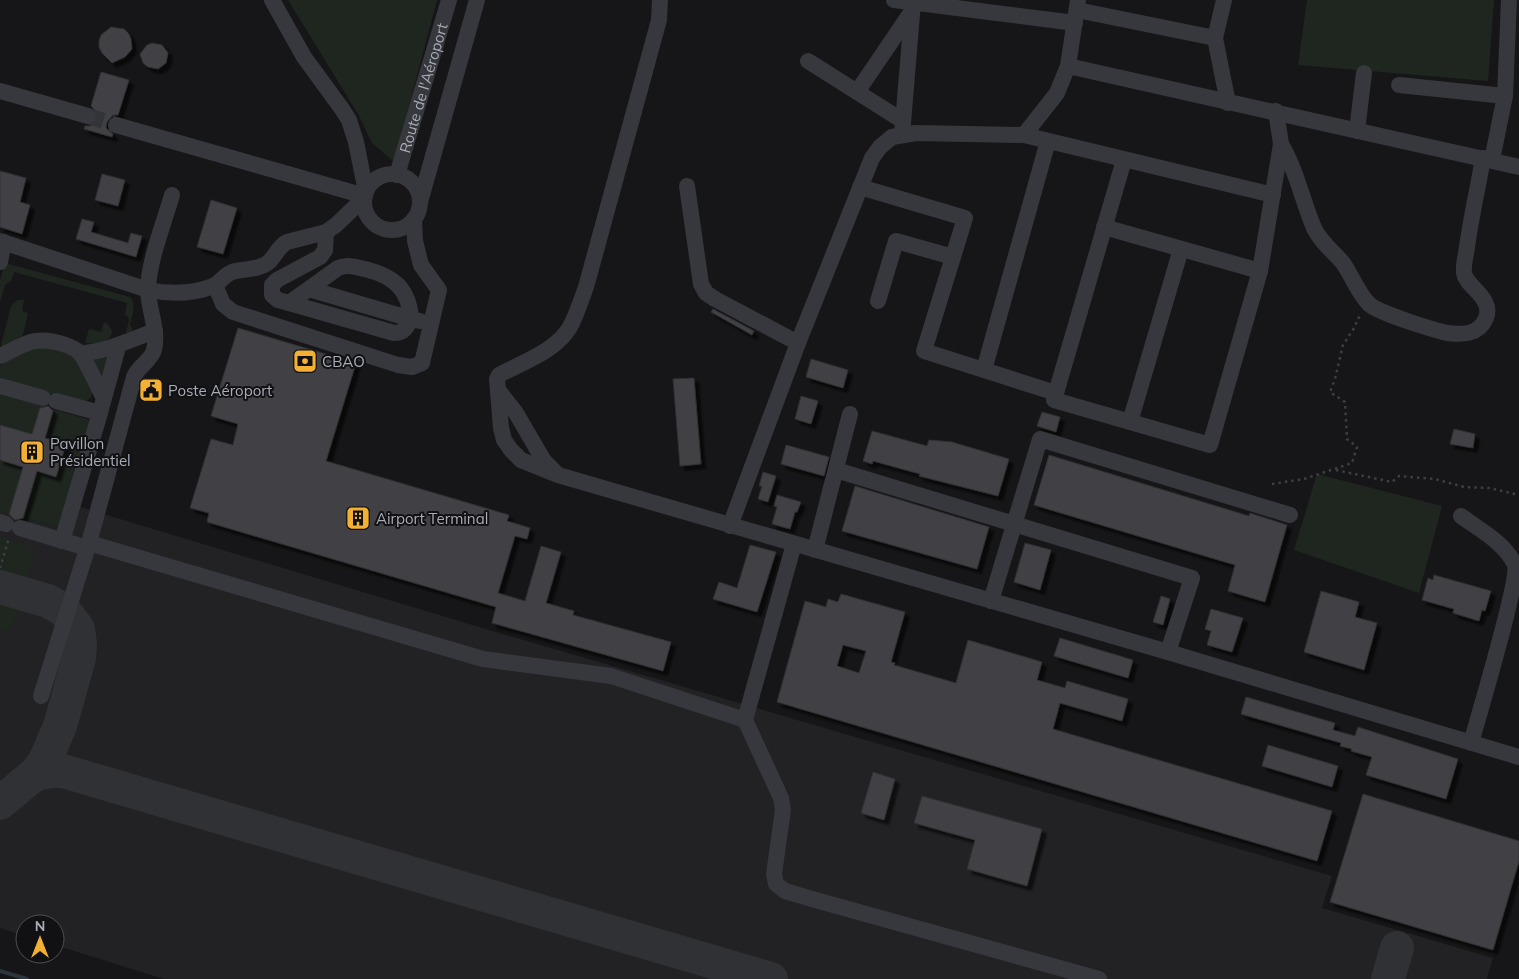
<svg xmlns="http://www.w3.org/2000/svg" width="1519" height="979" viewBox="0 0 1519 979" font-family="Mulish,sans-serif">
  <defs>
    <filter id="shadow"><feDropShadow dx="4.5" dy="4.5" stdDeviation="1" flood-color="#0009"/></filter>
  </defs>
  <rect width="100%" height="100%" fill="#161618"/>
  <!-- built -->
  <path fill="#222225" d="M67,503L489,630L1332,876L1322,908L1493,958L1487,979H164L55,945V924H25V936L0,928V511L60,528Z"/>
  <!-- green -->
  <path fill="#1e261f" d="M288,0H437L394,162L372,143L358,114Z
    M1307,0H1494L1488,81L1298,65Z
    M5,263L130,297C137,305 132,315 130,324L133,331L127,333L126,332L129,321L128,317L125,314L127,303L14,272L11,281L5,285L0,303V280Z
    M17,300H24L22,311L28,313L23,335L2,347L1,345L11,306Z
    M104,322L108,324L112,331C111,343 96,345 85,343L89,329L101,332Z
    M47,347L66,353L74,358L92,389C93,398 89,400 81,403L4,380L0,377V366L2,363L27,349Z
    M91,357H107L102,377Z
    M0,394L91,420L60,528L0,511Z
    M1317,474L1442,506L1419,593L1294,550Z
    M0,537L36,548L26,583L0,576Z
    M0,594L21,600L11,632L0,629Z"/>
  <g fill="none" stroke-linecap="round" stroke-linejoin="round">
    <!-- stream -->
    <path stroke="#2c353c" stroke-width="4" d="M0,971L27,979"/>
    <!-- taxiway -->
    <path stroke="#303135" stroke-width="34" d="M0,587L48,601L64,610L78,629L80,644L79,658L60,726L45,761L35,774L0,803
      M35,774L52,771H63L771,979
      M1388,979L1397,948"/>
  </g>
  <!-- building -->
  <path fill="#404145" stroke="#303034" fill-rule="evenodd" filter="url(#shadow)" d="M111,27L124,29L129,34L131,39L132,49L125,57L112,63L102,53L99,47V41L101,35Z
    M152,43L162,45L168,53L166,63L158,69L148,67L143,63L140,54L147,45Z
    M101,72L129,80L118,115H113L107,122L106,128L113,134L112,137L84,129L85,126H91L97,119L98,113L91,106Z
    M0,171L26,178L20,202L30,205L22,234L0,227Z
    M102,174L125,180L118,206L95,200Z
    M211,200L237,208L223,254L197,247Z
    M82,219L94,222L91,232L128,243L131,233L142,236L136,257L76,239Z
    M713,309L754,331L752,335L711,312Z
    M238,328L356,363L326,461L509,515L507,521L530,528L527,539L515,536L498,593L525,601L541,546L561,552L546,603L574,611L573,615L671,642L663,671L492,623L496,607L207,522L209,513L190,508L211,439L233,445L238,424L211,416Z
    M811,359L848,370L843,388L806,377Z
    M694,378L701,464L680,466L673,379Z
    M801,396L818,401L811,424L795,419Z
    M48,406L53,411L45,438L66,444L56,477L37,471L23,518L15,520L9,514L23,467L0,460V425L32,434L40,408Z
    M1042,412L1060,417L1056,432L1037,426Z
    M1454,429L1475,434L1473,448L1450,444Z
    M872,431L927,446L929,440L952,442L1009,459L998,496L919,476L920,474L873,461L872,464L863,461Z
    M786,445L829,457L824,476L781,464Z
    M1049,455L1249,516L1250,513L1287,525L1265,602L1228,591L1235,565L1034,505Z
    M763,472L776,476L768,502L758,499L762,486H759Z
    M855,486L989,527L977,569L842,531Z
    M777,495L801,502L797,512H795L790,529L772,524L777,507L774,506Z
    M1025,543L1051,550L1040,590L1014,582Z
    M750,545L776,552L757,612L713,599L719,582L737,588Z
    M1434,575L1491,591L1485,611L1482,610L1479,621L1453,613L1454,609L1422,600L1428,578L1433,580Z
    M1321,591L1359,602L1355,617L1377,623L1364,670L1304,652Z
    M841,594L905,612L891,662L895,663L894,665L956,683L968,640L1042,662L1037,680L1065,688L1067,681L1128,699L1122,721L1060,703L1053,729L1332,811L1317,861L777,702L805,601L826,607L828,599L838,602ZM843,645L866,651L859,673L837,666Z
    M1161,596L1170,599L1163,625L1153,622Z
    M1211,609L1243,618L1232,652L1207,645L1211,631L1205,629Z
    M1060,638L1133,660L1128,678L1054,656Z
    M1246,697L1335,723L1333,730L1355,736L1358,727L1458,759L1446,799L1366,775L1372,757L1351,751L1352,749L1340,746L1341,743L1241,714Z
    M1268,745L1338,766L1332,787L1262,766Z
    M873,772L895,779L884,820L861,813Z
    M1363,794L1519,841V861L1493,950L1330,902Z
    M922,796L1042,829L1027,886L967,869L975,840L914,823Z"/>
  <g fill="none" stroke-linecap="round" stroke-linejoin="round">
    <!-- minor-tunnel -->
    <path stroke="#333438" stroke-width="16" stroke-dasharray="16 8" stroke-linecap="butt" d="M88,116L116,125"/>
    <!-- path -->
    <path stroke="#3d3f44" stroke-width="2.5" stroke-dasharray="2.5 4" stroke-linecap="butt" d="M1336,470L1392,482L1399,476L1435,479L1464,487L1489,488L1519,495
      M1272,484L1304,479L1352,463L1357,447L1347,439L1345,402L1330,392L1335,379L1343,345L1354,328L1360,315
      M0,568L9,538"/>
    <!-- minor -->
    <g stroke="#37383d" stroke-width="16">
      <path d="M272,0L304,57L342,109L349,120L356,142L366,192"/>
      <path d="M660,0L659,20L586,287C581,300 577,314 570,327C556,351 523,362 499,375L497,379L501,428L504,440L511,450L521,460L558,475L1168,652L1519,757"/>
      <path d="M894,0L1075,23"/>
      <path d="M1224,0L1215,38L1228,103"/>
      <path d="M1077,10L1215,38"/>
      <path d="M808,61L903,121"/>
      <path d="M1068,66L1519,167"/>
      <path d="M1399,85L1505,96"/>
      <path d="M0,91L88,116"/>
      <path d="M857,92L912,11"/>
      <path d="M116,125L365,196"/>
      <path d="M1357,131L1364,73"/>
      <path d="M902,135L913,2"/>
      <path d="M1024,135L1273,195"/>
      <path d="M1281,144C1297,171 1302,200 1314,228C1321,243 1333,251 1343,263C1352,276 1358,293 1369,304C1378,313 1434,330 1447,333C1462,335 1479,335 1486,318C1494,298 1466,287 1464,273C1463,265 1466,255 1467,247C1471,217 1478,188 1483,158"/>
      <path d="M1124,160L1054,400L1210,445L1260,271L1281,144L1276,111"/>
      <path d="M1492,160L1505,96L1509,0"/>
      <circle cx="392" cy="202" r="28"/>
      <path id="s1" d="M397,175L449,0"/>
      <path d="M687,186L701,284L706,293L715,299L798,343"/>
      <path d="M860,187L965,218L924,351L1056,393"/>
      <path d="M420,202L477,0"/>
      <path d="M1104,227L1260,271"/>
      <path d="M326,232L325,250L320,257L277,280L272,285V295L278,300L289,303L394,333C404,333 407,327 411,319L420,321"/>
      <path d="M0,241L148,290C169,294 193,294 213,286C220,283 224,275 232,272C243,268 255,271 266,264C275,259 277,247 287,242L326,232L336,225L364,198"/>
      <path d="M0,262L4,242"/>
      <path d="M215,285L223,304L233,312L398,365L412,367L422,363L439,290L421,265L415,241L414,219"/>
      <path d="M878,301L896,241L953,257"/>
      <path d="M289,303L338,268C347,264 355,267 365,269C393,276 409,288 411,319L309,289"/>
      <path d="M80,353C107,352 129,340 155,331"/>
      <path d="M0,356C25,344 35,335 63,344C69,346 75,348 80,353C88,364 97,386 104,398"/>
      <path d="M984,370L1048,141"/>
      <path d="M0,386L43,398"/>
      <path d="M498,390L516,413L544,461L557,474"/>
      <path d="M56,401L100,413"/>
      <path d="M1130,422L1181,249"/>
      <path d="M836,470L1192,578L1168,652"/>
      <path d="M1461,516C1480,530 1505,543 1515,565C1519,581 1478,718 1471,743"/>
      <path d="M0,522L6,524"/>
      <path d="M730,526L798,343L872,158L880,147L892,137L916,133L1024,135L1057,93L1068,66L1078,0"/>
      <path d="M20,528L87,548"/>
      <path d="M62,541L100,413L118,347"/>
      <path d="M89,543L483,659L611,676L745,720"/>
      <path d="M794,544L745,720L781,798L783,810L774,874L776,884L785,891L812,899L1099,979"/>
      <path d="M815,550L850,414"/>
      <path d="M991,601L1040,439L1290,515"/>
      <path d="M41,696L89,543L134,377C138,366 151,361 154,350C159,330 148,309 148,289C149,260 164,223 172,195"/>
    </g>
  </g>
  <!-- icons -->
  <defs>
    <g id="bank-square" transform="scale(1.25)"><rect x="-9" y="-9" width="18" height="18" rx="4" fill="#f2b134" stroke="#111113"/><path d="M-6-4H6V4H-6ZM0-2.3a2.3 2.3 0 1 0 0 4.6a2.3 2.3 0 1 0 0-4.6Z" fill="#111"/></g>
    <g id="civic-square" transform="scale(1.25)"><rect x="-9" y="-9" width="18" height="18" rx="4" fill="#f2b134" stroke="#111113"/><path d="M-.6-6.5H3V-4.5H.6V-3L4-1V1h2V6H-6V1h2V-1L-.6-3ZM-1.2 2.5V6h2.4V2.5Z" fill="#111"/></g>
    <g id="building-square" transform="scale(1.25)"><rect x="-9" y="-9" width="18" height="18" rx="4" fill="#f2b134" stroke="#111113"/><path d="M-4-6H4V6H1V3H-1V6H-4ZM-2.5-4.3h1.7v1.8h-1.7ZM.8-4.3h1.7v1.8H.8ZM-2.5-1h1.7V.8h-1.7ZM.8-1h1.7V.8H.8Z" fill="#111"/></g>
  </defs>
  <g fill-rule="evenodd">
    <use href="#bank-square" x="305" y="361"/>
    <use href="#civic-square" x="151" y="390"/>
    <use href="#building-square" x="32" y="452"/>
    <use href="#building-square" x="358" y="518"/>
  </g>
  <g text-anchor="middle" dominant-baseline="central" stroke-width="4" stroke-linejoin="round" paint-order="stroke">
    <!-- street labels -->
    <g font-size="15" fill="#a8adb8" stroke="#111113">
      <text stroke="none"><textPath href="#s1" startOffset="91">Route de l'Aéroport</textPath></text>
    </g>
    <!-- poi labels -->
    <g font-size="15" fill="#a8adb8" stroke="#111113" text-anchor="start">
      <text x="322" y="361">CBAO</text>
      <text x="168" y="390">Poste Aéroport</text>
      <text x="50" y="443">Pavillon<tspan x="50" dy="17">Présidentiel</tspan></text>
      <text x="376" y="518">Airport Terminal</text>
    </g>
  </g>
  <!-- north arrow -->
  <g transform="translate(40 939)"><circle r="24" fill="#111113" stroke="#4d4f55"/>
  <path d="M0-4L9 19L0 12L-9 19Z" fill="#f2b134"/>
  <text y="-8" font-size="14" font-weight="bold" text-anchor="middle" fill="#a8adb8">N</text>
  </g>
</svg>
